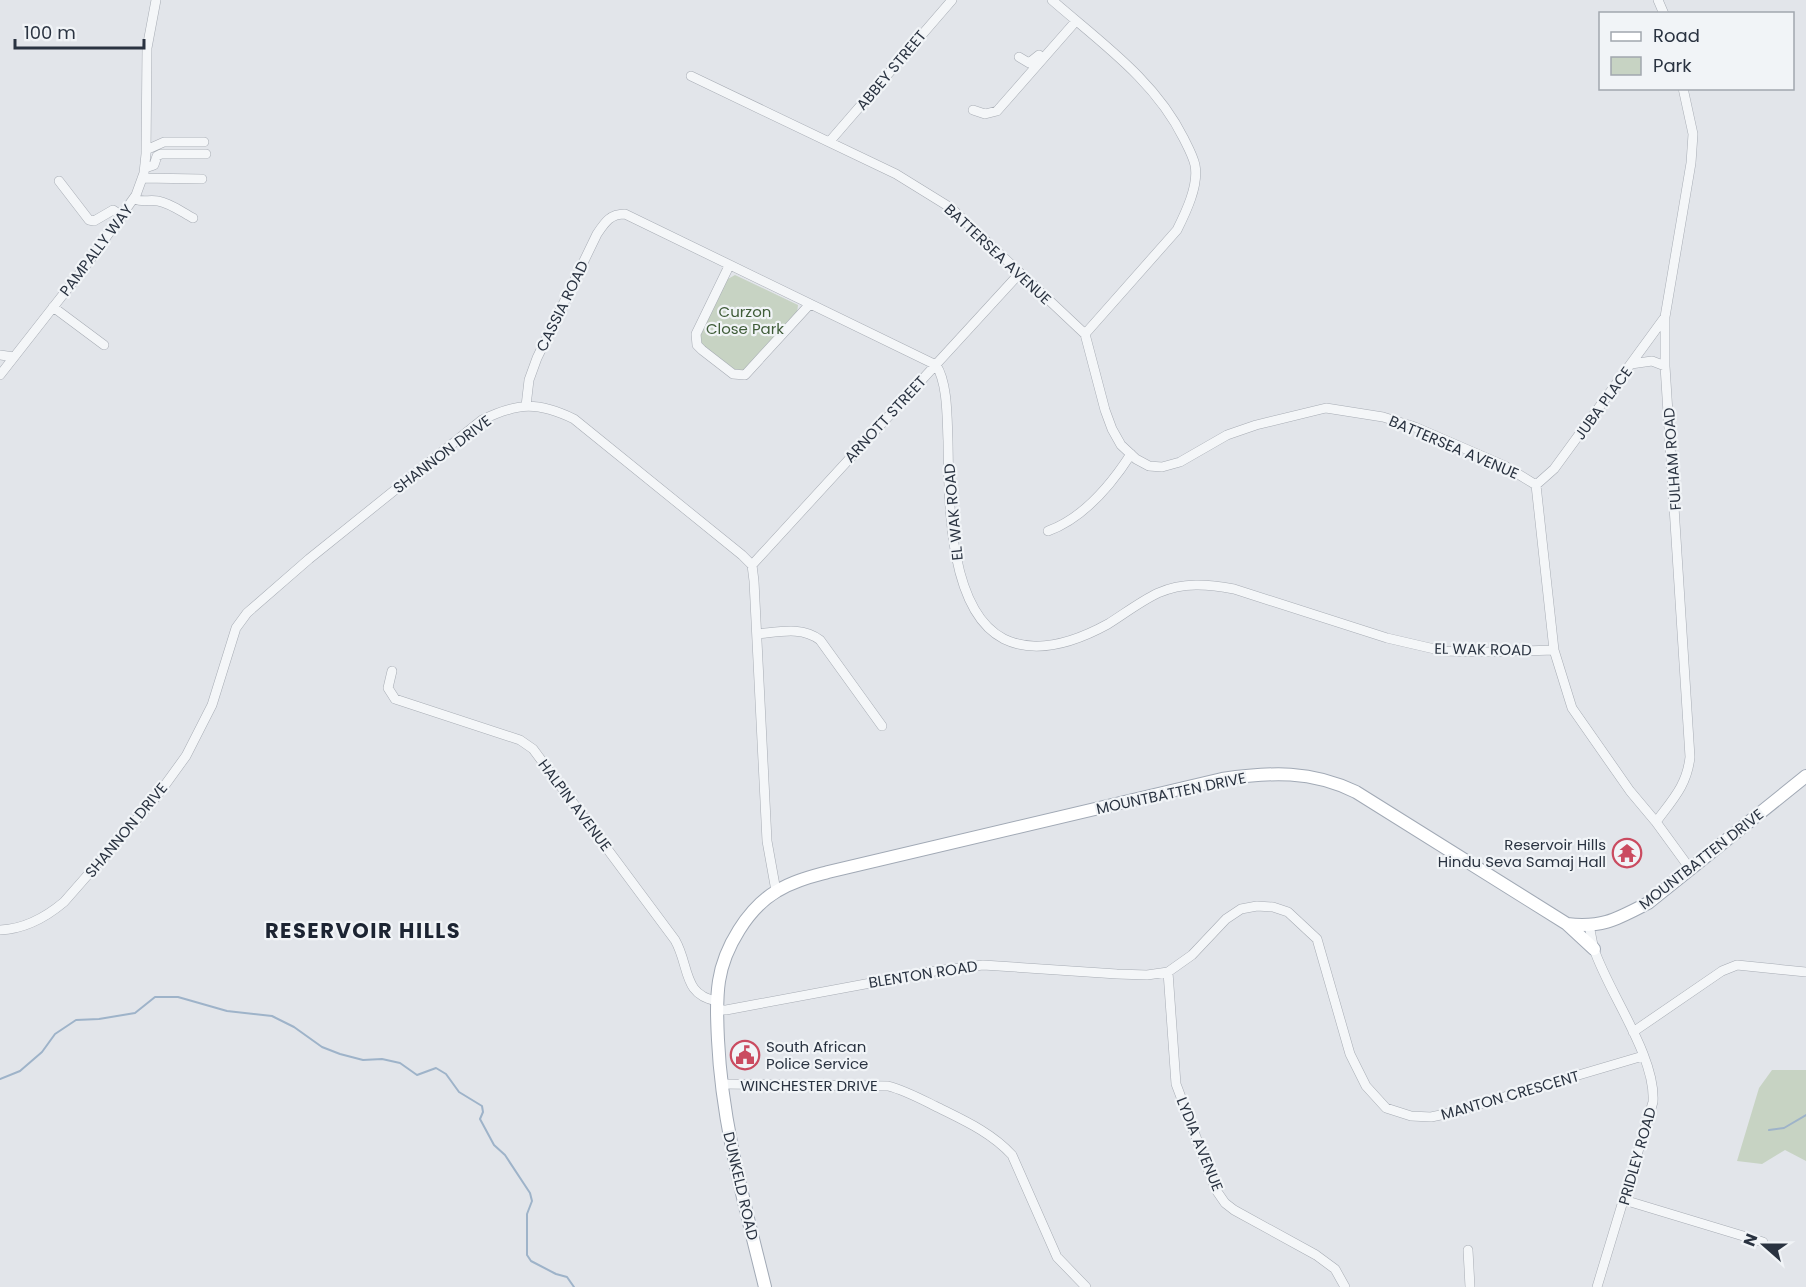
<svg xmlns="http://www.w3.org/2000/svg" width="1806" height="1287" viewBox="0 0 1806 1287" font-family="Poppins,sans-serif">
  <rect width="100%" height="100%" fill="#e2e5ea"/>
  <!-- green -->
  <path fill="#c7d3c3" d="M735,275L798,305L797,313L744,371H737L701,345L699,336L726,280Z
    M1772,1070H1806V1161L1785,1150L1762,1164L1737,1161L1759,1088Z"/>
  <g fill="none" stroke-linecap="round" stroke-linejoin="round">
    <!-- stream -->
    <path stroke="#9eb3c9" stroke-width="2" d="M0,1079L20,1071L42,1052L55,1034L76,1020L99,1019L135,1013L155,997H178L227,1011L272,1016L294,1027L322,1047L340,1054L363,1060L382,1059L400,1063L417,1075L436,1068L446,1074L459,1092L482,1106L483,1112L480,1119L494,1145L505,1155L530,1193L532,1201L527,1214V1255L531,1261L556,1274L567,1277L574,1287
      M1769,1130L1784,1128L1806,1115"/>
    <!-- minor casing -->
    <g stroke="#a7acb4" stroke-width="10">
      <path id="minor" d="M1052,0C1100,42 1155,80 1184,139C1188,147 1193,156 1195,165C1199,185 1186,212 1177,230L1085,334
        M1658,0L1664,14
        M1019,57L1029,63L1039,55
        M691,76L896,174L951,208L1085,334L1105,410L1112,429L1121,445L1136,459L1149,466L1162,467L1180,462L1227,435L1256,425L1326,408L1383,417L1415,427L1505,466L1536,485L1554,650L1572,708L1630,791L1656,822L1691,870
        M973,110L985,114L997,111L1076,21
        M830,141L952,0
        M146,150L164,142H204
        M145,168L154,165L157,156L161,154H206
        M142,178L202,179
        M59,181L89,220L94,221L113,210L122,216
        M134,199C145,203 148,199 158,201C170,203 182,212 193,218
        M729,266L696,334L697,345L702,350L733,374L745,375L810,304
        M53,307L104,345
        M0,355L14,357
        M1631,364L1652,361L1665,366
        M0,375L87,264L136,195L144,173L146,154L147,48L156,0
        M526,406L529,380L537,358L597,234C605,222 610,214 625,214L936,365C948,383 947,420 948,441C949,496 947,610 1004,639C1037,655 1077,641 1108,624C1124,614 1141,601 1158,593C1183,582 1208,584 1234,589L1387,638L1443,651L1487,652L1554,650
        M1536,485L1554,469L1665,317
        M1048,531C1084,518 1111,485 1131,454
        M752,565L1019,274
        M757,634C779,632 802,626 820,640L882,726
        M392,671L388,688L395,699L520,740L533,749L675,940C690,966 682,995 717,1001
        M1656,822C1673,799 1687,785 1690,757L1665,366V317L1691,163L1693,134L1683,88
        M1589,926C1591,933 1592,942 1594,949C1609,994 1656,1056 1653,1102L1597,1287
        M0,930C25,929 45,918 64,902L157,796L186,756L212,705L236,628L247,613L309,559L482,420C519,402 538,402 574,419L742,555L752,565L754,581L767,841L776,891
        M1168,972L1176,1084L1216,1190L1225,1203L1234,1210L1316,1255L1335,1269L1345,1287
        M717,1010H726L935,971L983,965L1117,974L1147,975L1168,972L1192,955L1226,919L1241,909L1257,906L1273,907L1288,912L1317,939L1350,1054L1366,1086L1386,1108L1411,1116L1431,1117L1450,1113L1643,1056
        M1633,1032L1722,971L1737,965L1806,972
        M721,1084L888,1086C904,1090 919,1098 935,1106C963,1120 991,1132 1012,1155L1057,1257L1086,1287
        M1624,1200L1763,1242
        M1468,1250L1470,1287"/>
    </g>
    <!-- major casing -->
    <g stroke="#a1a9b5" stroke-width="14">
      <path id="major" d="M1567,924L1594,949
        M765,1287C745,1205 722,1125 718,1040C717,1020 716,1001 719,981C724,948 748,908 777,891C793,881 810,877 828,872L1222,779C1271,772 1311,770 1356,792L1567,924C1603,928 1617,919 1648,903L1806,776"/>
    </g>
    <!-- minor -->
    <use href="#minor" stroke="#f4f6f8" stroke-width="9"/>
    <!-- major -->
    <use href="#major" stroke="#fff" stroke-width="12"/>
  </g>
  <!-- icons -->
  <defs>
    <g id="temple-ring" transform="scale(1.5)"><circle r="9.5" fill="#f1f4f7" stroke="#ca4b60" stroke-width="1.5"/><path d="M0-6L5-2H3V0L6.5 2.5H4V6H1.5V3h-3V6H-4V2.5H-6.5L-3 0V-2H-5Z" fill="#ca4b60"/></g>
    <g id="civic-ring" transform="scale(1.5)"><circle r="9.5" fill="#f1f4f7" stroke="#ca4b60" stroke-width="1.5"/><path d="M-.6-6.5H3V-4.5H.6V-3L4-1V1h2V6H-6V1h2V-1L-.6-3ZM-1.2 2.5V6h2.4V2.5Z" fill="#ca4b60"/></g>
  </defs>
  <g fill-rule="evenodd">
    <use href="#temple-ring" x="1627" y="853"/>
    <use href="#civic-ring" x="745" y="1055"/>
  </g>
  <g text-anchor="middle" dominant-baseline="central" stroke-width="4.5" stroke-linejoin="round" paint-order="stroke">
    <!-- street labels -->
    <g font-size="15" fill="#2a3341" stroke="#f1f4f7">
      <text transform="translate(891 70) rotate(-50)">ABBEY STREET</text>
      <text transform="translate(96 250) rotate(-53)">PAMPALLY WAY</text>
      <text transform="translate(998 254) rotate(43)">BATTERSEA AVENUE</text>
      <text transform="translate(562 306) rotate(-64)">CASSIA ROAD</text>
      <text transform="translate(1603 403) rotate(-54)">JUBA PLACE</text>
      <text transform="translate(885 419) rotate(-47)">ARNOTT STREET</text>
      <text transform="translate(1454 447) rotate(23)">BATTERSEA AVENUE</text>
      <text transform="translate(442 454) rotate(-37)">SHANNON DRIVE</text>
      <text transform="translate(1672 459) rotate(-94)">FULHAM ROAD</text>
      <text transform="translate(953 512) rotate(-95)">EL WAK ROAD</text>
      <text transform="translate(1483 649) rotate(1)">EL WAK ROAD</text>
      <text transform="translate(1171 793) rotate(-12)">MOUNTBATTEN DRIVE</text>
      <text transform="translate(575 805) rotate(53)">HALPIN AVENUE</text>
      <text transform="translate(126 830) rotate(-50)">SHANNON DRIVE</text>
      <text transform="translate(1701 859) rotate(-38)">MOUNTBATTEN DRIVE</text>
      <text transform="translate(923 974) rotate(-9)">BLENTON ROAD</text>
      <text x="809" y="1085">WINCHESTER DRIVE</text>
      <text transform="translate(1510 1095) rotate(-16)">MANTON CRESCENT</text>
      <text transform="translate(1200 1144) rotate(68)">LYDIA AVENUE</text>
      <text transform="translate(1637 1156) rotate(-74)">PRIDLEY ROAD</text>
      <text transform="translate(741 1186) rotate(77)">DUNKELD ROAD</text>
    </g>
    <!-- park labels -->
    <g font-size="15" fill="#3f5c38" stroke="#f1f4f7">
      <text x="745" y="311">Curzon<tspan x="745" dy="17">Close Park</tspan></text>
    </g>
    <!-- poi labels -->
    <g font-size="15" fill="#2a3341" stroke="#f1f4f7" text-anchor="end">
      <text x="1606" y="844">Reservoir Hills<tspan x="1606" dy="17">Hindu Seva Samaj Hall</tspan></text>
      <text x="766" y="1046" text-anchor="start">South African<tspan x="766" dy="17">Police Service</tspan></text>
    </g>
    <!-- district labels -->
    <g font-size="21" font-weight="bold" letter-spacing="1.5" fill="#1c2432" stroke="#f1f4f7">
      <text x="363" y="930">RESERVOIR HILLS</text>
    </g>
  </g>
  <!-- legend -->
  <rect x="1599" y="12" width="195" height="78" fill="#f1f4f7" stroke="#a1a7ae" stroke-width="1.5"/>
  <rect x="1611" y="32" width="30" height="9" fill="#ffffff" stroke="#a1a7ae" stroke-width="1.5"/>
  <text x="1653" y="42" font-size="18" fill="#2a3341">Road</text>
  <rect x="1611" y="57" width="30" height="18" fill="#c7d3c3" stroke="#a1a7ae" stroke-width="1.5"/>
  <text x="1653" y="72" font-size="18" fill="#2a3341">Park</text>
  <!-- north arrow -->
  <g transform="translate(1764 1245) rotate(291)" stroke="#f1f4f7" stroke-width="4.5" paint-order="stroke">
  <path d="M0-4.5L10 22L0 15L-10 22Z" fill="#2a3341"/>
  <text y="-9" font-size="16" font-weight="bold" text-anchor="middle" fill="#2a3341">N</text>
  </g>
  <!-- scale -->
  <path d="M15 39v9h129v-9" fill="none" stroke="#2a3341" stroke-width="3"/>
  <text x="24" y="39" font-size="18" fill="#2a3341" stroke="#f1f4f7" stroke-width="4.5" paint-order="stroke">100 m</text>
</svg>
